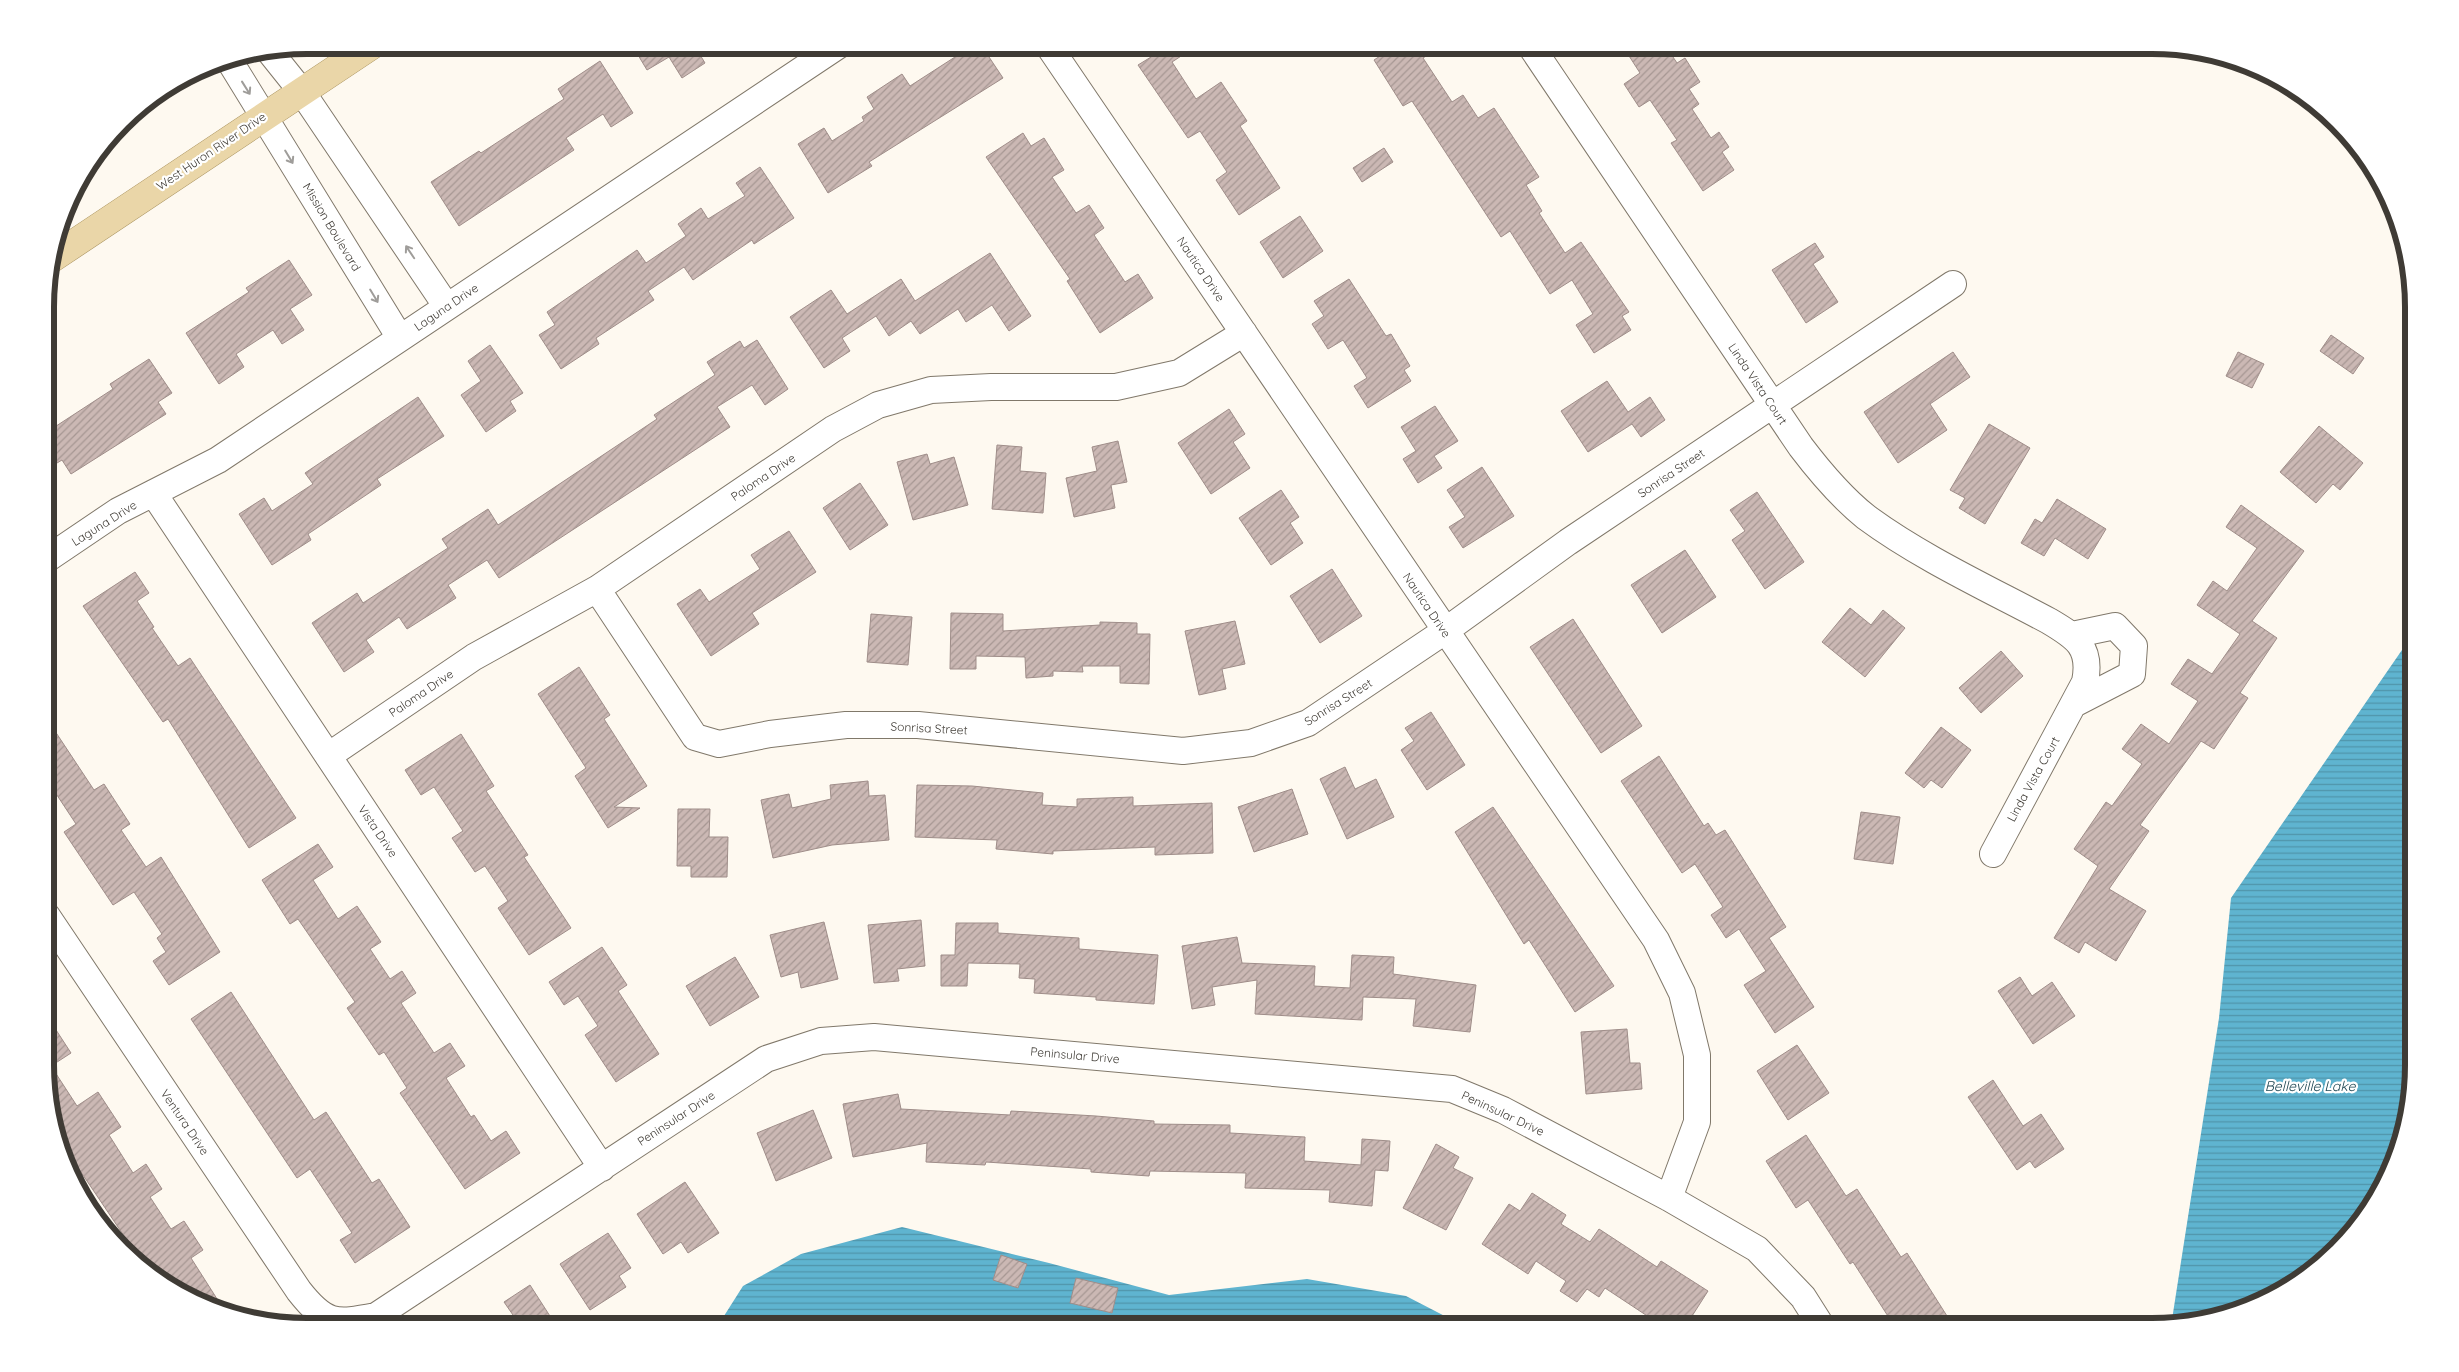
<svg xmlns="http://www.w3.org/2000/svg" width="2459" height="1372" viewBox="0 0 2459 1372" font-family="Quicksand,sans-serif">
  <defs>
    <pattern id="water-rules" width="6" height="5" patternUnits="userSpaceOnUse" patternTransform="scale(1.25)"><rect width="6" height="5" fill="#5fb4d0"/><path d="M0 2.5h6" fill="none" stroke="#5094aa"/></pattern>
    <pattern id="building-hatch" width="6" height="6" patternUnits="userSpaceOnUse" patternTransform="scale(1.25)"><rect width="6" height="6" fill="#cbb8b4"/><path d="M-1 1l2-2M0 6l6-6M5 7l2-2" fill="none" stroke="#a69793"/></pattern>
  </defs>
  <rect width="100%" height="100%" fill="#fef9f0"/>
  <!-- water -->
  <path fill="url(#water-rules)" d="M2413,634V1082L2405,1133L2379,1196L2338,1250L2297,1283L2236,1313L2171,1326L2219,1018L2231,898Z
    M902,1227L1049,1263L1169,1295L1307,1279L1406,1296L1466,1327H717L743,1286L801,1254Z"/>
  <!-- building -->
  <path fill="url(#building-hatch)" stroke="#9f8d89" d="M632,45H694L705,63L682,78L669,57L647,70Z
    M947,45H981L1003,78L869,162L872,166L828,193L798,144L824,128L832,141L864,121L862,117L874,109L867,97L902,74L910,86L955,57Z
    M1144,45H1198L1172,62L1196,99L1221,82L1247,121L1240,126L1280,188L1239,215L1216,180L1227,172L1200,131L1188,138L1138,65L1151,57Z
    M1397,45H1443L1423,58L1452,102L1463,95L1478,118L1494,108L1539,177L1526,185L1542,211L1539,213L1565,253L1581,242L1629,312L1622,316L1631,330L1594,353L1576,325L1593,314L1572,280L1550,294L1510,231L1501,237L1412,101L1403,106L1374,60Z
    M1622,45H1665L1677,63L1685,58L1700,82L1689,89L1699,104L1692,109L1711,138L1719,132L1729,147L1722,152L1734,170L1703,191L1671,143L1677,140L1650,100L1639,107L1624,84L1640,73Z
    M600,61L633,113L611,127L603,114L566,138L574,150L459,226L431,182L479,151L481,153L564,99L558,89Z
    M1023,133L1031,146L1044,138L1064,170L1052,177L1076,213L1089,205L1104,228L1094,235L1125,282L1138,274L1153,298L1100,333L1067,281L1070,279L986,157Z
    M1384,148L1393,162L1362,182L1353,168Z
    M760,167L794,218L754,244L752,240L693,280L684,267L648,291L654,300L596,338L599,344L561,369L539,335L555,325L547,312L637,250L646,263L686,236L678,224L701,208L708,219L745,196L736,183Z
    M1300,216L1323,251L1283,278L1260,242Z
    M1815,243L1824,257L1813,264L1838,302L1806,323L1772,270Z
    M990,253L1031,316L1009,331L992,305L966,322L958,309L920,334L911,321L889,336L876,316L842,338L850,351L824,368L790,317L831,290L847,314L901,279L915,301Z
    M289,260L312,295L290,309L304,330L282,344L273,330L236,354L244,367L219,384L186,333L249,292L246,288Z
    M1349,279L1386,336L1391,334L1410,366L1404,370L1411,381L1368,408L1354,386L1367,378L1343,340L1328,349L1312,324L1324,316L1314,301Z
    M2331,335L2364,358L2353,374L2320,351Z
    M757,340L788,389L765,405L752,385L717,407L730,427L499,578L487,560L448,585L456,598L407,629L399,617L366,640L374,652L344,672L312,623L357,593L363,603L448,548L442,539L488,509L498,525L657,419L654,415L715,375L707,362L740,341L744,348Z
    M490,345L523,393L510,401L516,411L486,432L461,395L481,381L468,361Z
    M1953,352L1970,377L1930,404L1947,430L1898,463L1864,412Z
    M2238,352L2264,364L2252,388L2226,376Z
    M149,359L172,393L158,402L166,414L71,474L62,460L47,469V432L113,389L110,384Z
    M1607,381L1628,412L1650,397L1665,420L1641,437L1632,424L1588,452L1561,411Z
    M418,397L444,436L377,479L381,485L308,534L311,540L272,565L239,514L264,498L272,511L313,484L305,473Z
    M1435,406L1458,441L1434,456L1442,468L1418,483L1403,459L1416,451L1401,427Z
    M1229,409L1245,434L1233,442L1250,468L1211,494L1178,443Z
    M1989,424L2030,448L1985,524L1959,508L1965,498L1950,490Z
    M2319,426L2363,463L2340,490L2333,484L2316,503L2280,472Z
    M1118,441L1127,482L1111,485L1115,508L1074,517L1066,478L1097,471L1092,447Z
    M997,445L1022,447L1020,471L1046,473L1043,513L992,509Z
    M927,454L930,464L954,457L968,505L913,520L897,462Z
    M1482,467L1514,516L1463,548L1449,527L1465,517L1447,490Z
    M860,483L888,525L850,550L823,508Z
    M1281,490L1299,517L1290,523L1303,543L1271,565L1239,518Z
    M1757,492L1804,562L1765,589L1732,540L1745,531L1730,510Z
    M2057,499L2106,529L2088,559L2055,538L2044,556L2021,543L2035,519L2042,523Z
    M2241,505L2304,551L2252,621L2277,638L2240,693L2248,698L2214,749L2201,741L2140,825L2149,831L2109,889L2146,911L2116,961L2085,942L2079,953L2054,938L2098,866L2074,849L2106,802L2112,806L2142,764L2122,749L2141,724L2169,744L2198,701L2171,684L2188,659L2212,674L2240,634L2197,605L2213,581L2227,591L2257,548L2226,527Z
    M789,531L816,572L752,613L759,624L711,656L677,604L700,589L709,602L760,569L751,555Z
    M1685,550L1716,597L1662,633L1631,585Z
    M1332,569L1362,616L1320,643L1290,596Z
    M135,572L149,593L137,601L154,627L152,628L178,666L190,658L296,818L249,848L168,719L163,722L83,606Z
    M1850,608L1871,625L1883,610L1905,628L1865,677L1822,642Z
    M951,613L1003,614V631L1100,625V622L1137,623V634H1150L1149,684L1120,683V666H1082L1083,672L1053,671V676L1026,678L1025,657L976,656V669H950Z
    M871,614L912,617L908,665L867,662Z
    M1573,619L1642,726L1601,753L1530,647Z
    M1235,621L1245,664L1222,669L1226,689L1199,695L1185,631Z
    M2001,651L2023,676L1981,713L1959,688Z
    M579,667L610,715L604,719L647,786L614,807L640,808L608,828L575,776L586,768L538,694Z
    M1431,712L1465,765L1427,790L1401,750L1414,741L1405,728Z
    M47,719L94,790L104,784L130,824L121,830L146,867L161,857L220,952L169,985L153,961L166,952L157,938L162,934L134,892L113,905L64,832L76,824L47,780Z
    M1941,727L1971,750L1942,788L1931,780L1924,788L1905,773Z
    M461,734L494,786L486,791L528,855L524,857L571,928L529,955L498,908L508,901L485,866L475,872L452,838L463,831L434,787L421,795L405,770Z
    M1659,756L1704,826L1708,823L1716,835L1725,830L1786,927L1769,938L1814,1007L1775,1033L1744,985L1766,971L1739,929L1726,938L1711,915L1723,907L1695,864L1682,873L1621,781Z
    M1345,767L1355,789L1376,779L1394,817L1347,839L1320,779Z
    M868,781L869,796L885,795L889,840L832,845L773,858L761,800L789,794L792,808L831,799L830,785Z
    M917,785L972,786L1043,793L1042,805L1077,807V799L1133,797V806L1212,803L1213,853L1155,855V847L1053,851V854L996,849L997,840L915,837Z
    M1292,789L1308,834L1254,852L1238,807Z
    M1493,807L1614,986L1575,1012L1529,940L1524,944L1455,832Z
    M678,809H710L709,837H728L727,877H691V866H677Z
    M1861,812L1900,817L1893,864L1854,859Z
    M318,844L333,867L313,880L338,919L357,906L381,942L370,949L390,979L402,971L416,993L401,1003L434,1053L450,1043L465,1066L446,1078L471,1117L474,1115L491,1141L506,1131L520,1153L465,1189L400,1093L407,1088L384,1052L379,1055L347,1008L355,1002L298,919L290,924L262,880Z
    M921,920L925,966L897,969L899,981L874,983L868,925Z
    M824,922L838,979L801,988L798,972L781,977L770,935Z
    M956,923H998V933L1079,938V949L1158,955L1154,1004L1096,1000V997L1034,993L1035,979L1019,978L1020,964L968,963L967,986H941V955H955Z
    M1237,937L1242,963L1315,966L1314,986L1350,988L1352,955L1394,957L1393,974L1476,985L1470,1032L1413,1026L1416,999L1363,997L1362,1020L1255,1014L1257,980L1212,987L1215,1005L1192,1009L1182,946Z
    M602,947L627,985L618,991L659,1054L616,1082L585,1035L598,1026L578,996L564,1005L549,982Z
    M735,957L759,997L710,1026L686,986Z
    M2020,977L2032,996L2052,982L2075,1016L2033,1044L1998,991Z
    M231,992L314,1120L326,1112L372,1183L379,1179L410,1227L355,1263L340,1240L352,1233L310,1169L297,1178L191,1019Z
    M47,1016L71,1053L51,1066L77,1106L98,1092L121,1127L109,1135L133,1173L146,1164L162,1189L150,1197L171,1229L184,1221L203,1250L191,1258L226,1313L176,1292L149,1273L58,1138L47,1099Z
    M1627,1029L1630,1063H1640L1642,1089L1586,1094L1581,1032Z
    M1797,1045L1829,1093L1788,1120L1757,1071Z
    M1993,1080L2023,1126L2041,1114L2064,1149L2035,1168L2030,1161L2017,1170L1968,1097Z
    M898,1094L901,1109L1010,1115L1011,1111L1096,1116L1154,1121V1124L1230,1125V1133L1305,1137L1304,1161L1361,1165L1362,1139L1390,1141L1388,1171L1375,1170L1372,1206L1329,1202L1330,1190L1245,1188L1246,1173L1150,1171L1149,1176L1091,1172V1169L986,1162L985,1165L926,1162L927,1143L853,1157L843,1104Z
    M813,1110L832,1158L776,1181L757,1133Z
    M1806,1135L1846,1196L1857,1189L1901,1257L1907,1253L1954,1327H1895L1853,1262L1850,1264L1808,1200L1796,1208L1766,1161Z
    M1436,1144L1459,1157L1453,1168L1473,1178L1446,1230L1403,1208Z
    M685,1182L719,1233L688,1253L681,1242L663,1254L637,1214Z
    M1532,1193L1566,1215L1561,1224L1590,1242L1599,1229L1657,1267L1661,1261L1708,1291L1685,1327H1664L1605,1288L1599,1297L1587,1289L1577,1302L1560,1291L1566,1281L1536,1261L1528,1274L1482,1244L1509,1204L1520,1211Z
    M608,1233L631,1268L619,1276L626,1287L590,1310L560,1264Z
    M1001,1255L1027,1264L1018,1288L993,1280Z
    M1076,1278L1118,1288L1112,1313L1070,1303Z
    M530,1285L557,1327H495L513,1315L504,1302Z"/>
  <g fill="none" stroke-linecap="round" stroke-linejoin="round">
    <!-- minor casing -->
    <g stroke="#80786a" stroke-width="28">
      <path id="minor" d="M1048,45L1656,940L1682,993L1697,1055V1122L1669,1198
        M1530,45L1801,447C1820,472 1841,497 1866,517C1920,557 1989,589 2049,621C2076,637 2092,647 2085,682L1993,854
        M270,52L302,92L447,307
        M229,60L400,338
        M154,494L602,1168
        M47,559L118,511L218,460L839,45
        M597,589L695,737L719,744L770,734L846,725H918L1183,751L1251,743L1308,723L1445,631L1568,542L1953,284
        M2072,635L2115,626L2134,646L2132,674L2074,704
        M328,756L474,657L597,589L833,429L878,405L931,390L991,387H1116L1179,373L1244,333
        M47,916L299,1291C325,1324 335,1324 376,1316L766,1059L821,1041L874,1037L1452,1089L1503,1110L1669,1198L1757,1249L1803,1297L1822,1327"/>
    </g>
    <!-- major casing -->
    <g stroke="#a58e5a" stroke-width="29">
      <path id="major" d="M51,259L372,45"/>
    </g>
    <!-- minor -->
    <use href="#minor" stroke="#fff" stroke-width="26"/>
    <!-- major -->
    <use href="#major" stroke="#ead6a8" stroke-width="28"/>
  </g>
  <!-- one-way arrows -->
  <defs><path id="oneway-shaft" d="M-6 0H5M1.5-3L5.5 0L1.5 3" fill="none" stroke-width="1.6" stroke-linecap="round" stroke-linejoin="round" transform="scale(1.25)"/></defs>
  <g stroke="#9f9d9a">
    <use href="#oneway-shaft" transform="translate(246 88) rotate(58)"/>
    <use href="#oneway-shaft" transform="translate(289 157) rotate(59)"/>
    <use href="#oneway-shaft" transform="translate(410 252) rotate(-124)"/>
    <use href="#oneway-shaft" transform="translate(374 296) rotate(59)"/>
  </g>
  <g text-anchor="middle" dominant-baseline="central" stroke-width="4.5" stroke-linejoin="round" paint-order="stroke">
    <!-- street labels -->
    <g font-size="12" fill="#3f3b35" stroke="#fff">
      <text transform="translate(211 151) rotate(-34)">West Huron River Drive</text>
      <text transform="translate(332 227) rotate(59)">Mission Boulevard</text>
      <text transform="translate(1201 269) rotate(56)">Nautica Drive</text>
      <text transform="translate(446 307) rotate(-34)">Laguna Drive</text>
      <text transform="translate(1758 384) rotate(56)">Linda Vista Court</text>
      <text transform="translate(1671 473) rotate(-34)">Sonrisa Street</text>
      <text transform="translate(763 477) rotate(-34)">Paloma Drive</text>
      <text transform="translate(104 523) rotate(-32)">Laguna Drive</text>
      <text transform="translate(1427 605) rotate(56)">Nautica Drive</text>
      <text transform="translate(421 693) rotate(-34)">Paloma Drive</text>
      <text transform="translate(1338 702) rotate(-32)">Sonrisa Street</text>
      <text transform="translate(929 728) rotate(3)">Sonrisa Street</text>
      <text transform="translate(2033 779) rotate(-61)">Linda Vista Court</text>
      <text transform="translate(378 831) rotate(56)">Vista Drive</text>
      <text transform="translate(1075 1055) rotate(5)">Peninsular Drive</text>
      <text transform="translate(1503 1113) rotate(25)">Peninsular Drive</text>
      <text transform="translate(676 1118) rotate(-33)">Peninsular Drive</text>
      <text transform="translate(185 1122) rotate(56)">Ventura Drive</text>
    </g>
    <!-- water labels -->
    <g font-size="14" font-style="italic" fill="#214854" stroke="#fff">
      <text x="2310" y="1086">Belleville Lake</text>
    </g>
  </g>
  <!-- crop -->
  <path d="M0 0H2459V1372H0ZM307 54H2152A253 253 0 0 1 2405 307V1065A253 253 0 0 1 2152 1318H307A253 253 0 0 1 54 1065V307A253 253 0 0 1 307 54Z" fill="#fff" fill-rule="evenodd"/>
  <path fill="none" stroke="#3f3b35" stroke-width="6" d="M307 54H2152A253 253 0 0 1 2405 307V1065A253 253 0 0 1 2152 1318H307A253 253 0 0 1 54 1065V307A253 253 0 0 1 307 54Z"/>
</svg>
